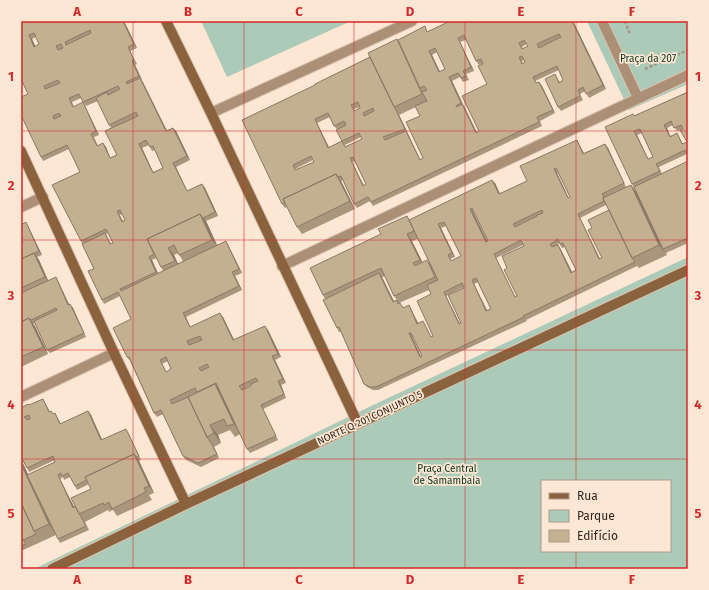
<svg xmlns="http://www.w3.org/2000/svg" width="709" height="590" viewBox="0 0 709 590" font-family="'Fira Sans',sans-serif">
  <rect width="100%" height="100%" fill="#fde7d4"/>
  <!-- green -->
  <path fill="#abcab7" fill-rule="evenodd" d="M201,21H351L227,77Z
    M587,21H688V84L629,110Z
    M688,257V569H34L369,407ZM542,481H670V551H542Z"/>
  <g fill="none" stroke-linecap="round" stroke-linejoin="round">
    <!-- street casing -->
    <g stroke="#d8c4b3" stroke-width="12">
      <path id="street" d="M602,21L638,98
        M211,113L412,21
        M21,207L43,197
        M282,266L688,75
        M21,397L114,353"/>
    </g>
    <!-- secondary casing -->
    <g stroke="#d8c4b3" stroke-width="12">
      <path id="secondary" d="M166,21L211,113L358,424
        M21,151L114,353L186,504
        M52,569L186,504L688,270"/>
    </g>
    <!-- path -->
    <path stroke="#a59486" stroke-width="2.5" stroke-dasharray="3 2" stroke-linecap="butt" d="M625,21L630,34
      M645,69L688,50"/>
    <!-- street -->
    <use href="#street" stroke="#ab8f76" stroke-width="10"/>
    <!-- secondary -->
    <use href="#secondary" stroke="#8a623d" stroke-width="10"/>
  </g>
  <!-- wall -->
  <path fill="#a9967d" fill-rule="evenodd" d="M21,21H124L137,48L130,51L137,64L135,65L142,80H141L167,131L173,128L176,131L190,160L176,167L187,191L202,184L205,188L218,216L206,221L217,246L226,241L242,273L235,276L242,290L186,317L190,327L223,317L234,340L268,330L281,357L275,360L286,383L281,385L286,398L263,409L278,440L250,453L247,449L240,434L235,437L230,430L218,435L221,443L214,447L219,458L201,467L186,460L183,456L163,414L157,417L154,413L130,361L127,357L131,319L120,296L104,304L102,300L94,269L81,241L80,172L69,149L43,161L41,157L28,94ZM36,37L39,44L35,46L32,39ZM81,98L86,106L98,101L109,125L112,129L117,155L110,158L106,147L98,146L94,137L99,135L85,106L74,107L72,102ZM149,145L152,151L155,150L163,168L153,172L142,148ZM122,214L125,220L123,221L120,215ZM108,233L113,243L111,244L106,234ZM178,253L183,261L178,264L174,255ZM156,258L163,271L158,273L152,260ZM168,361L171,369L166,372L162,364ZM251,385V386L242,390Z
    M573,21L606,89L589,98L585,91L580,94L583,100L561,111L558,107L557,78L560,82L563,80L559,70L535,81L536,83L539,82L542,86L555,113L540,121L542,126L373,206L370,201L357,208L354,204L343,180L341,181L355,209L302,234L297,227L287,207L285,208L282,204L315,85L370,57L398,42L428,31ZM466,40L476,61L479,65L483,63L487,84L479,131L477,133L452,81L460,77L463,82L469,80L466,74L474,71L460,42ZM527,44L528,46L523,49L522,47ZM437,52L445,69L440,72L432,55ZM524,60L525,62L523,64L522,61ZM360,107V108L354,111V109ZM416,107L420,116L423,158L420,159L399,115ZM330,117L334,126L337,129L342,141L329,147L317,123ZM361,137L362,139L345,147V145ZM313,160L314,162L296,170L295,169ZM355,161L366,184L364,186L352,162Z
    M688,92L687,154L659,167L662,174L688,161V243L666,253L667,255L639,268L637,266L526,320L527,321L378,390H373L367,387L364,384L341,332H339L337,328L325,299L323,295L407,216L409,220L495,183L500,194L527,181L577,140L579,144L584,153L605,144L608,148L626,187L631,185L636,192L632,184L634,116ZM673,125L677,131L681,130L687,142L683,144L677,133L670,136L667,128ZM642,133L653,157L648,159L637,135ZM558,172L570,197H568L557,173ZM606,205L609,210L592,228L602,258L600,259L580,218ZM473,212H474L488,241H487ZM446,226L461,256L451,261L450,259L455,257L441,228ZM418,239L430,263L422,262L412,241ZM559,243L562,248L565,247L576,270L572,272L560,248L558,245H559L558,244ZM523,245L524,246L507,268L517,296L515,297L496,258ZM385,276L394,296L397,300L394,301L382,277ZM478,282L491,309L487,310L474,284ZM464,287L461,323L460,324L446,296ZM429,290L431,294L433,336L431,337L423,321L418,323L409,305L404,308L399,303ZM412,337H413L422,356L421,357Z
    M21,225L28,226L42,255L37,257L39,260L48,280L58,281L69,304L73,308L86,337L50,353L47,350L35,323L33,324L48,354L21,367Z
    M43,399L45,403L50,412L53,414L55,413L61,424L88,411L91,415L102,440L128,432L141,460L139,461L154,493L149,495L152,500L117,516L113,510L109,512L108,510L85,522L89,530L60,543L56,535L21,551V460L28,475L55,462V460L29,472L27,468L21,408L29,405ZM63,477L64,480L70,477L75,486L77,490L89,484L91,489L75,506L74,507L60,479Z"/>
  <!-- shaded-wall -->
  <path fill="#897a66" d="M123,21H124L137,48L134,44Z
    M572,21H573L606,89L603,85Z
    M29,35L32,39L37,50L34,47Z
    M458,38L460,42L474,71L471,67Z
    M429,51L432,55L442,76L439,72Z
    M132,61L135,65L142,80L139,76Z
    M449,77L452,81L464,107L461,103Z
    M140,78L143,82L169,135L166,131Z
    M539,82L542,86L555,113L553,110Z
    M83,102L85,106L99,135L96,131Z
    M462,104L465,108L479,137L476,133Z
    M396,111L399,115L408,133L405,129Z
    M315,119L317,123L331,152L328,148Z
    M664,125L667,128L672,140L670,137Z
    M173,128L176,131L190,160L187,156Z
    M406,131L408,134L422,164L420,160Z
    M634,131L637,135L650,163Z
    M577,140L586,158L583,154Z
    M103,143L106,147L112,162L110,158Z
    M139,144L142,148L155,176L153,173Z
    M605,144L608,148L626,187L624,183Z
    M350,158L366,190L363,186Z
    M173,163L176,167L189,195Z
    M554,169L557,173L570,201L568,198Z
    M336,174L341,181L355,209L350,201Z
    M492,180L495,183L502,198L499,194Z
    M202,184L205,188L218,216L215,212Z
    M631,185L638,195L663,249L667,255L659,245Z
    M470,209L473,212L489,245L486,242Z
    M200,214L206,221L218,247L212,240Z
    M578,214L580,218L602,263L599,259Z
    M26,222L28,226L42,255L39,251Z
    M438,224L441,228L455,257L452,253Z
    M407,234L412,241L425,267L420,260Z
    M226,241L242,273L239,269Z
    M558,245L560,248L574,276L571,273Z
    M168,248L174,255L180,268L175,261Z
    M34,253L39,260L50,285L45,277Z
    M149,257L152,260L159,276L156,272Z
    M232,272L235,276L242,290L239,286Z
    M379,273L382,277L396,306L393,302Z
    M56,277L58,281L71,309L68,305Z
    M472,280L474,284L489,315L486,311Z
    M444,292L462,328L459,324Z
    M70,304L73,308L86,337L84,333Z
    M409,305L420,327L417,324Z
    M183,313L186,317L192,331Z
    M220,313L223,317L236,344L233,340Z
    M29,318L35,326L48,354L43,347Z
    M265,326L268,330L281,357L278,354Z
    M409,333L412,337L423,361L420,357Z
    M272,356L275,360L286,383L283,379Z
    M278,381L281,385L286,398L284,394Z
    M215,384L222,394L241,434L234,424Z
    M43,399L45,403L52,416L49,412Z
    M88,411L91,415L104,444L101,440Z
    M210,425L218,435L221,443L214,433Z
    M211,443L214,447L219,458L217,454Z
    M134,454L139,461L154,493L149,486Z
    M21,459L56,534L49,524L23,468Z
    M58,475L76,511L73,508Z"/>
  <!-- building -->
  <path fill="#c4af91" stroke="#897a66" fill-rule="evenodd" d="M21,21H123L134,44L128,47L134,60L132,61L139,76L126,82L127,84L140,78L166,131L173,128L187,156L173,163L187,191L202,184L215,212L203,218L200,214L147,239L154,254L149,257L156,272L120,289L121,291L226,241L239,269L232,272L239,286L183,313L190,327L220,313L233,340L265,326L278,354L272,356L283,379L278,381L284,394L261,405L276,436L247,449L216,383L197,392L195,388L170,400L172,404L188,397L207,437L211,443L217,454L198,463L183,456L161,410L154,413L129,357H127L113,328L131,319L118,292L102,300L88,271L94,269L82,244L105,233L110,244L113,243L106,229L81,241L52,185L80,172L67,145L41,157L21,115V97L28,94L21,79ZM90,30L91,33L66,45L65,42ZM34,33L39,44L34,47L29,35ZM61,44L63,48L58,50L56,46ZM58,80L60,83L45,89L44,86ZM118,86L120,89L108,95L107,92L96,98L109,125L136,112L138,116L105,131L117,155L110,158L103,143L97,146L91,134L96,131L83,102L73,107L69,98L79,94L83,102ZM59,113L61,116L54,119L53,116ZM146,140L150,147L153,146L163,168L153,173L139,144ZM120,210L125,220L122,222L117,211ZM200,336L202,340L189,345L187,341ZM166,357L171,369L166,372L160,360ZM207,364L209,367L201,371L199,368ZM256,378L258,381L251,384V386L242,390L239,386Z
    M450,21H572L603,85L586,94L583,87L578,90L580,96L558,107L545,79L555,74L559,83L563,80L557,66L533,77L536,83L539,82L553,110L537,117L539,122L371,202L368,197L354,204L341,176L338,177L336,174L283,199L285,202L282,204L242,120L315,85V84L370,57L405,129L383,137L385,140L406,131L420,160L423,158L406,122L420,116L415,106L427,101L422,92L427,90L424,86L420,88L419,86L398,40L425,26L427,32ZM559,34L561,37L539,48L537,44ZM464,35L476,61L481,59L483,64L478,66L487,84L462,96L479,131L476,133L462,104L456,107V106L461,103L449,77L458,73L461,78L466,76L463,71L471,67L458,38ZM524,40L528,46L522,49L519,43ZM435,48L445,69L439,72L429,51ZM522,56L525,62L522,64L519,57ZM358,102L360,108L354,111L351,105ZM373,108L374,111L364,116L363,113ZM328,113L334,126L344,121L346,125L336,130L342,141L359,133L362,139L345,147L342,141L328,148L315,119ZM311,156L314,162L295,170L293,165ZM353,157L366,184L363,186L350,158Z
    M397,39L422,94L394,107L368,53Z
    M688,92V156L685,150L656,164L660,171L632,184L605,127L633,114L634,116ZM671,121L674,128L681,125L683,129L680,130L687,142L682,144L677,133L670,137L664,125ZM640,129L653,157L648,159L634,131Z
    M577,140L583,154L605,144L624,183L602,194L604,197L603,198L604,201L578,214L599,259L602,258L588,230L592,228L588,220L609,210L632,258L635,262L523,316L524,317L376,387H370L364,384L339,327L337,328L323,300L379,273L393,302L397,300L398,304L400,303L403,308L409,305L417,324L423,321L431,337L433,336L417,301L431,294L427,285L438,280L409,220L492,180L499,194L527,181L520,166ZM556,168L570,197L568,198L554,169ZM472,208L488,241L486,242L470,209ZM542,210L543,213L537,215V216L515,227L513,224ZM444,222L461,256L451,261L448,255L452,253L438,224ZM558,239L560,244L563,243L576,270L571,273L558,245L552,247L550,244L556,241V240ZM521,240L524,246L502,256L507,268L504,270L517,296L515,297L494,254ZM476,278L491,309L486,311L472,280ZM462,283L464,288L448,295L461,323L459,324L444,292ZM409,333H411L422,356L420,357Z
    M688,161V238L663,249L634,187Z
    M336,174L350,201L297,227L283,199Z
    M631,185L659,245L632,258L603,198Z
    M200,214L212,240L179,255L174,245L168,248L175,261L161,267L147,239Z
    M407,216L414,231L407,234L420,260L413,263L415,266L427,260L435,277L394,296L381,268L323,295L310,268L381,234L378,229Z
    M26,222L39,251L21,259V225Z
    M34,253L45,277L21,288V259Z
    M56,277L68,305L70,304L84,333L47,350L34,321L57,310L56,308L31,320L29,318L21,322V293Z
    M29,318L43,347L21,357V322Z
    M215,384L234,424L227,426L224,419L210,425L214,433L207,437L188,397Z
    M43,399L49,412L51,411L53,414L55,413L60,424L88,411L101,440L126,429L139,456L136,457L134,454L85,477L87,480L75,486L68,473L62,476L61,473L58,475L73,508L75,506L86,526L58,539L27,475L55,462L53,456L27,468L21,457V408L28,404L29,405ZM29,415L30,419L27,420L24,417Z
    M134,454L149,486L144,488L146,492L112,509L109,502L104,505L103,503L79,514L71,498L91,489L85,477Z
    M21,461L27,475L23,468L21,469Z
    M23,468L49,524L34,531L21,503V469Z
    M21,503L34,531L36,534L23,540L21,536Z
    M21,536L26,544L21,546Z"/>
  <!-- grid -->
  <path fill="none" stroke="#d62828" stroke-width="1" stroke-opacity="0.55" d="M133,21V569M244,21V569M354,21V569M465,21V569M576,21V481M21,131H688M21,240H688M21,350H688M21,459H688M576,551V569"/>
  <g text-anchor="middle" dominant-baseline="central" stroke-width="3.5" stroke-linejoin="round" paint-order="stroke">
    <!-- park labels -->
    <g font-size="10" fill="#06341f" stroke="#fde7d4">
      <text x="648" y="59">Praça da 207</text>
      <text x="447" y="469">Praça Central<tspan x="447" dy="12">de Samambaia</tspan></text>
    </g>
    <!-- street labels -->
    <g font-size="10" fill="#31271e" stroke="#fde7d4">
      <text transform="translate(370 418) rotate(-25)">NORTE Q 201 CONJUNTO 5</text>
    </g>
  </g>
  <!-- border -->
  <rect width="709" height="590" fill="none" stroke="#fde7d4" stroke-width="44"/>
  <!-- legend -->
  <rect x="541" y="480" width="130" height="72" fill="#fde7d4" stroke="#ab9a8b"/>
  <rect x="549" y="493" width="20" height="6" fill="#8a623d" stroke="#ab9a8b"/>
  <text x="577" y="500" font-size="12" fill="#31271e">Rua</text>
  <rect x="549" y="510" width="20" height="12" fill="#abcab7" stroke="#ab9a8b"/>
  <text x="577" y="520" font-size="12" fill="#31271e">Parque</text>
  <rect x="549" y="530" width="20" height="12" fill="#c4af91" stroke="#ab9a8b"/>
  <text x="577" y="540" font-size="12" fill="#31271e">Edifício</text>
  <rect x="22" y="22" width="665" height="546" fill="none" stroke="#d62828" stroke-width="1.5"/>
  <g font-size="13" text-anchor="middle" font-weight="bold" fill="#d62828">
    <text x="77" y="16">A</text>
    <text x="188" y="16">B</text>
    <text x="299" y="16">C</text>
    <text x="410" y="16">D</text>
    <text x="521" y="16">E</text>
    <text x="632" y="16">F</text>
    <text x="11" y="81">1</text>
    <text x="698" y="81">1</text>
    <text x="11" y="190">2</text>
    <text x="698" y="190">2</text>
    <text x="11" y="300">3</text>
    <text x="698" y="300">3</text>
    <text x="11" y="409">4</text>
    <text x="698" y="409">4</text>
    <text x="11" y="518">5</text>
    <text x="698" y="518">5</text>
    <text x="77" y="584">A</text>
    <text x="188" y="584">B</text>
    <text x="299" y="584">C</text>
    <text x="410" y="584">D</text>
    <text x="521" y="584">E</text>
    <text x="632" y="584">F</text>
  </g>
</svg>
